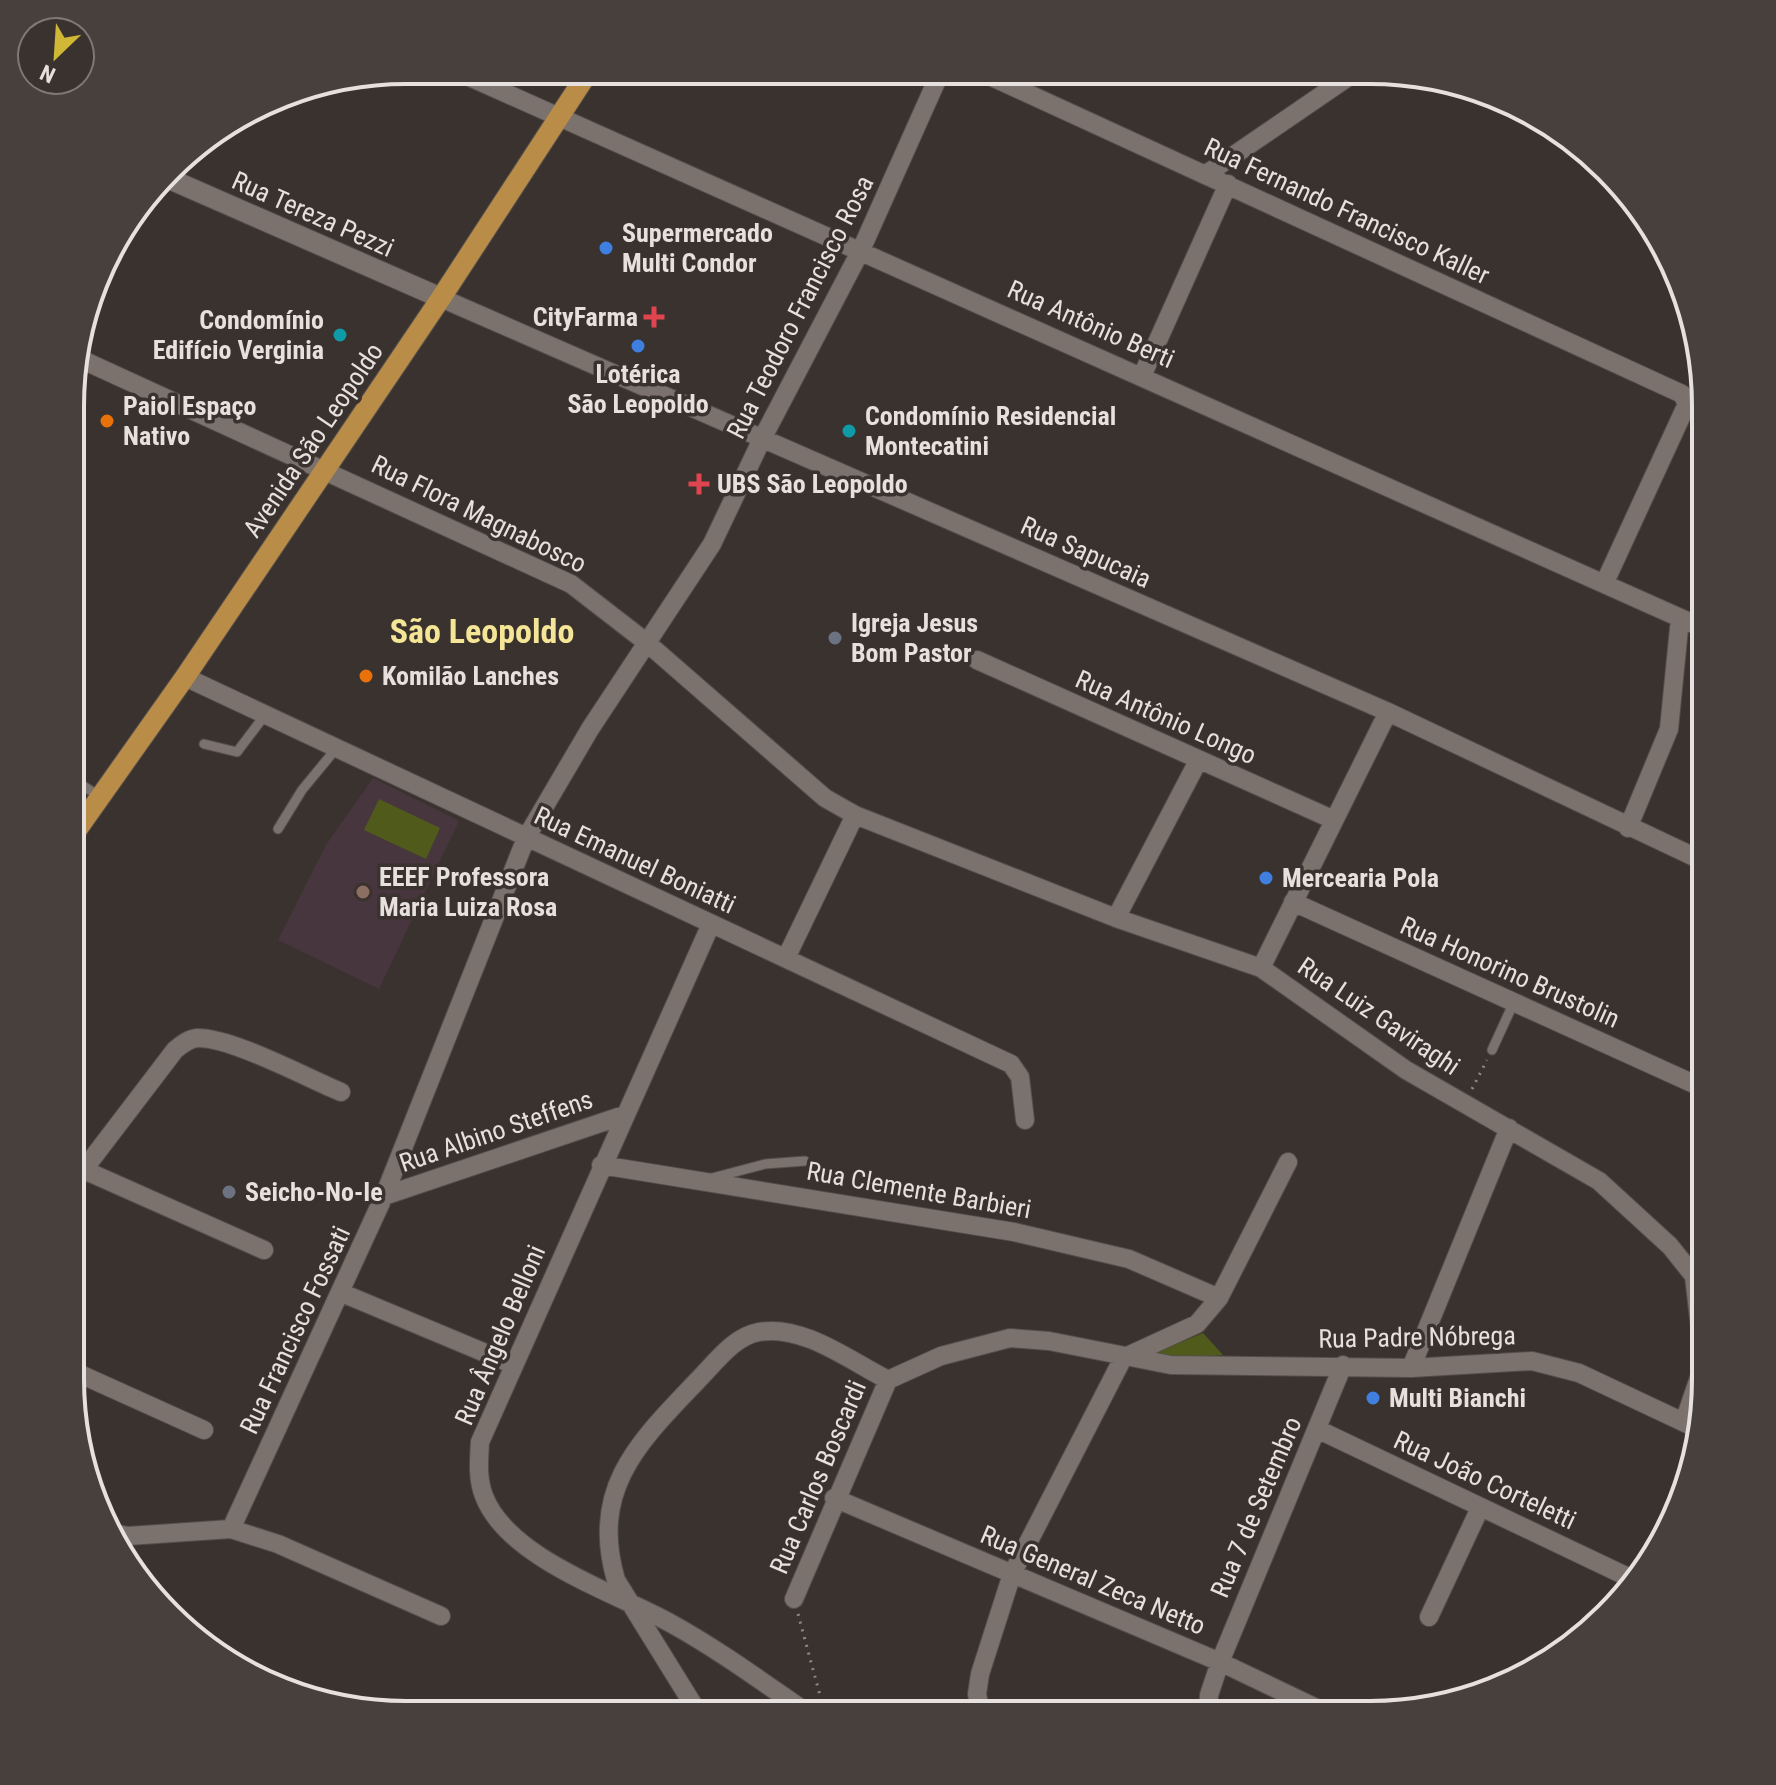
<svg xmlns="http://www.w3.org/2000/svg" width="1776" height="1785" viewBox="0 0 1776 1785" font-family="'Roboto Condensed',sans-serif">
  <rect width="100%" height="100%" fill="#3a322e"/>
  <!-- education -->
  <path fill="#48363f" d="M373,778L459,821L379,989L278,940L326,845Z"/>
  <!-- green -->
  <path fill="#505b1b" d="M379,799L440,828L426,859L364,830Z
    M1203,1333L1223,1355L1164,1361L1143,1358Z"/>
  <g fill="none" stroke-linecap="round" stroke-linejoin="round">
    <!-- lane casing -->
    <g stroke="#544e4a" stroke-width="11">
      <path id="lane" d="M204,744L237,752L265,715
        M74,780L99,796
        M278,829L302,790L335,750
        M1492,1050L1514,1002
        M712,1178L765,1164L805,1161"/>
    </g>
    <!-- street casing -->
    <g stroke="#544e4a" stroke-width="20">
      <path id="street" d="M454,70L1705,629
        M981,72L1682,394L1687,404L1605,582
        M1205,175L1354,73
        M441,298L1388,712L1705,862
        M76,357L571,584L646,642L825,798L855,815L1116,918L1261,968L1406,1070L1599,1181L1670,1246L1694,1276L1702,1345L1700,1375L1684,1422
        M1142,376L1228,184
        M977,660L1334,820
        M185,677L1011,1064L1020,1077L1025,1120
        M1628,828L1669,729L1680,618
        M1293,902L1705,1089
        M1116,918L1198,761
        M711,924L480,1442C479,1460 477,1478 484,1496C508,1559 617,1593 672,1624C719,1650 764,1683 809,1714
        M786,958L855,815
        M1261,968L1388,712
        M601,1165L1014,1232L1129,1259L1219,1298
        M84,1170L264,1250
        M72,1185L175,1050C181,1045 188,1039 197,1038C231,1037 307,1078 341,1092
        M384,1196L624,1115
        M342,1293L514,1365
        M1411,1368L1509,1128
        M71,1370L204,1430
        M1317,1429L1630,1578
        M834,1498L1220,1662L1329,1714
        M231,1529L384,1196L526,838L590,729L712,544L762,439L861,250L941,71
        M112,1533L128,1536L231,1529L278,1544L441,1616
        M794,1599L888,1380L941,1356L1010,1338L1049,1341L1171,1365L1411,1368L1532,1361L1579,1373L1698,1429
        M1429,1617L1480,1508
        M259,1676L281,1687
        M699,1714L616,1580C589,1488 640,1441 698,1380C715,1363 734,1336 759,1332C803,1324 850,1361 888,1380
        M981,1714L977,1694L980,1674L1012,1574L1123,1358L1197,1324L1219,1298L1288,1162
        M1208,1714L1209,1695L1220,1662L1343,1365"/>
    </g>
    <!-- secondary casing -->
    <g stroke="#544e4a" stroke-width="22">
      <path id="secondary" d="M165,177L441,298"/>
    </g>
    <!-- primary casing -->
    <g stroke="#544e4a" stroke-width="22">
      <path id="primary" d="M74,834L185,677L441,298L589,71"/>
    </g>
    <!-- path -->
    <path stroke="#8f8884" stroke-width="3" stroke-dasharray="2 6" stroke-linecap="butt" d="M1472,1089L1487,1060
      M798,1614L821,1699"/>
    <!-- lane -->
    <use href="#lane" stroke="#7c726d" stroke-width="9"/>
    <!-- street -->
    <use href="#street" stroke="#7c726d" stroke-width="18"/>
    <!-- secondary -->
    <use href="#secondary" stroke="#7c726d" stroke-width="20"/>
    <!-- primary -->
    <use href="#primary" stroke="#b98c48" stroke-width="20"/>
  </g>
  <!-- markers -->
  <g fill="#3f7fe0" stroke="#3a322e" stroke-width="3">
    <circle cx="606" cy="248" r="8"/>
    <circle cx="638" cy="346" r="8"/>
    <circle cx="1266" cy="878" r="8"/>
    <circle cx="1373" cy="1398" r="8"/>
  </g>
  <g fill="#e0444e" stroke="#3a322e" stroke-width="3">
    <path d="M650 305h8v8h8v8h-8v8h-8v-8h-8v-8h8z"/>
    <path d="M695 472h8v8h8v8h-8v8h-8v-8h-8v-8h8z"/>
  </g>
  <g fill="#0f9aa8" stroke="#3a322e" stroke-width="3">
    <circle cx="340" cy="335" r="8"/>
    <circle cx="849" cy="431" r="8"/>
  </g>
  <g fill="#e8710a" stroke="#3a322e" stroke-width="3">
    <circle cx="107" cy="421" r="8"/>
    <circle cx="366" cy="676" r="8"/>
  </g>
  <g fill="#6b7280" stroke="#3a322e" stroke-width="3">
    <circle cx="835" cy="638" r="8"/>
    <circle cx="229" cy="1192" r="8"/>
  </g>
  <circle fill="#8d6e63" stroke="#3a322e" stroke-width="3" cx="363" cy="892" r="8"/>
  <g text-anchor="middle" dominant-baseline="central" stroke-width="7" stroke-linejoin="round" paint-order="stroke">
    <!-- street labels -->
    <g font-size="26" fill="#e6e1de" stroke="#3a322e">
      <text transform="translate(1347 211) rotate(25)">Rua Fernando Francisco Kaller</text>
      <text transform="translate(313 214) rotate(24)">Rua Tereza Pezzi</text>
      <text transform="translate(800 307) rotate(-63)">Rua Teodoro Francisco Rosa</text>
      <text transform="translate(1091 324) rotate(24)">Rua Antônio Berti</text>
      <text transform="translate(313 440) rotate(-56)">Avenida São Leopoldo</text>
      <text transform="translate(479 514) rotate(26)">Rua Flora Magnabosco</text>
      <text transform="translate(1086 552) rotate(24)">Rua Sapucaia</text>
      <text transform="translate(1166 717) rotate(24)">Rua Antônio Longo</text>
      <text transform="translate(635 860) rotate(25)">Rua Emanuel Boniatti</text>
      <text transform="translate(1510 972) rotate(24)">Rua Honorino Brustolin</text>
      <text transform="translate(1379 1016) rotate(34)">Rua Luiz Gaviraghi</text>
      <text transform="translate(496 1131) rotate(-19)">Rua Albino Steffens</text>
      <text transform="translate(919 1190) rotate(10)">Rua Clemente Barbieri</text>
      <text transform="translate(295 1330) rotate(-65)">Rua Francisco Fossati</text>
      <text transform="translate(500 1335) rotate(-67)">Rua Ângelo Belloni</text>
      <text transform="translate(1417 1337) rotate(-1)">Rua Padre Nóbrega</text>
      <text transform="translate(818 1477) rotate(-67)">Rua Carlos Boscardi</text>
      <text transform="translate(1485 1480) rotate(25)">Rua João Corteletti</text>
      <text transform="translate(1256 1507) rotate(-67)">Rua 7 de Setembro</text>
      <text transform="translate(1093 1580) rotate(23)">Rua General Zeca Netto</text>
    </g>
    <!-- poi labels -->
    <g font-size="26" font-weight="bold" fill="#e6e1de" stroke="#3a322e" text-anchor="start">
      <text x="622" y="233">Supermercado<tspan x="622" dy="30">Multi Condor</tspan></text>
      <text x="638" y="317" text-anchor="end">CityFarma</text>
      <text x="324" y="320" text-anchor="end">Condomínio<tspan x="324" dy="30">Edifício Verginia</tspan></text>
      <text x="638" y="374" text-anchor="middle">Lotérica<tspan x="638" dy="30">São Leopoldo</tspan></text>
      <text x="123" y="406">Paiol Espaço<tspan x="123" dy="30">Nativo</tspan></text>
      <text x="865" y="416">Condomínio Residencial<tspan x="865" dy="30">Montecatini</tspan></text>
      <text x="717" y="484">UBS São Leopoldo</text>
      <text x="851" y="623">Igreja Jesus<tspan x="851" dy="30">Bom Pastor</tspan></text>
      <text x="382" y="676">Komilão Lanches</text>
      <text x="379" y="877">EEEF Professora<tspan x="379" dy="30">Maria Luiza Rosa</tspan></text>
      <text x="1282" y="878">Mercearia Pola</text>
      <text x="245" y="1192">Seicho-No-Ie</text>
      <text x="1389" y="1398">Multi Bianchi</text>
    </g>
    <!-- district labels -->
    <g font-size="34" font-weight="bold" fill="#f5e596" stroke="#3a322e">
      <text x="482" y="631">São Leopoldo</text>
    </g>
  </g>
  <!-- crop -->
  <path d="M0 0H1776V1785H0ZM406 84H1370A322 322 0 0 1 1692 406V1379A322 322 0 0 1 1370 1701H406A322 322 0 0 1 84 1379V406A322 322 0 0 1 406 84Z" fill="#48403c" fill-rule="evenodd"/>
  <path fill="none" stroke="#e6e1de" stroke-width="4" d="M406 84H1370A322 322 0 0 1 1692 406V1379A322 322 0 0 1 1370 1701H406A322 322 0 0 1 84 1379V406A322 322 0 0 1 406 84Z"/>
  <!-- north arrow -->
  <g transform="translate(56 56) rotate(205)"><circle r="38" fill="#3a322e" stroke="#7f7874" stroke-width="2"/>
  <path d="M0-6L14 30L0 20L-14 30Z" fill="#d0b736"/>
  <text y="-12" font-size="22" font-weight="bold" text-anchor="middle" fill="#e6e1de">N</text>
  </g>
</svg>
